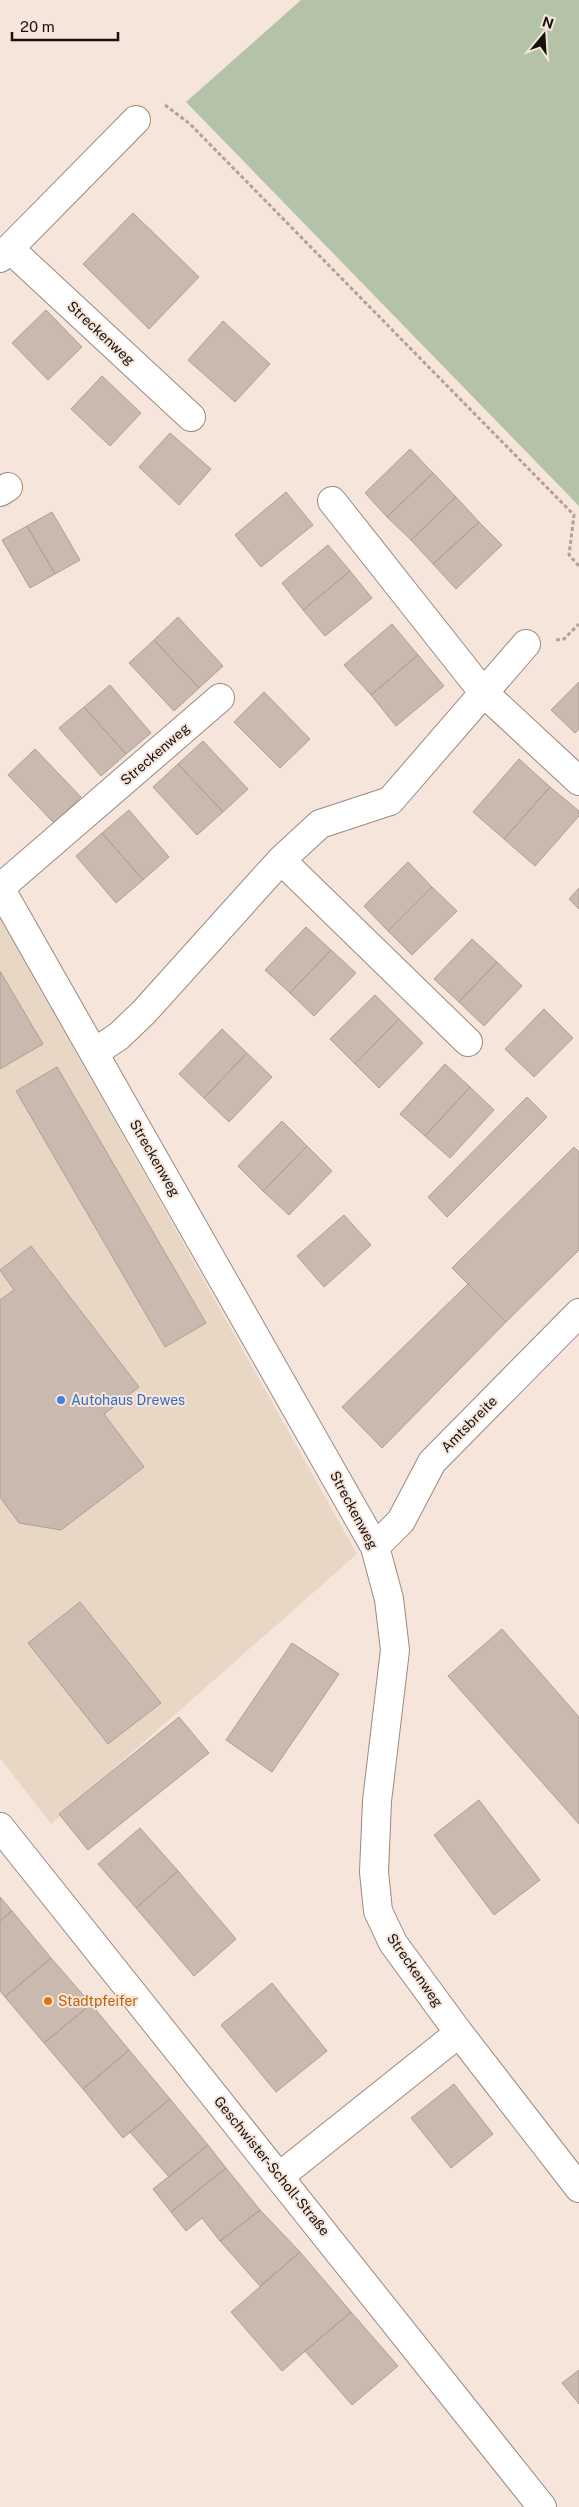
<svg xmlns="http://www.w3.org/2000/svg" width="579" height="2507" viewBox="0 0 579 2507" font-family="'Public Sans',sans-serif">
  <rect width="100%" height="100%" fill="#f6e5da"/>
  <!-- commercial -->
  <path fill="#e9d7c6" d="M0,916L357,1554L51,1824L0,1758Z"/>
  <!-- green -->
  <path fill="#b4c2a7" d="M301,0H579V506L186,102Z"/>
  <!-- building -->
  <path fill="#c9b9ae" stroke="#ae9e94" d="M133,213L199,277L149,329L83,264Z
    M46,310L82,347L48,380L12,343Z
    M223,321L270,364L235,402L188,360Z
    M102,376L141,413L110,446L71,409Z
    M170,433L211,469L179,505L139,467Z
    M410,449L433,473L387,517L365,493Z
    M433,473L456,497L411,540L387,517Z
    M286,492L313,525L261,567L235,535Z
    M456,497L479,522L433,564L411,540Z
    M52,512L80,560L55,574L27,526Z
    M479,522L502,545L456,589L433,564Z
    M27,526L55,574L30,588L2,540Z
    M328,545L350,571L303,610L282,583Z
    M350,571L372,598L325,636L303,610Z
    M178,617L223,666L199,688L154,640Z
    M392,624L418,655L371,695L344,665Z
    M154,640L199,688L174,711L129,663Z
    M418,655L444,686L396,726L371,695Z
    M579,682V729L575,733L551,710Z
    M110,685L151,733L126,754L84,707Z
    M264,692L310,739L280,768L234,722Z
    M84,707L126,754L101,776L59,728Z
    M203,741L248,789L223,812L178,764Z
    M35,749L81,797L54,823L8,775Z
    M519,759L550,787L504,839L473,812Z
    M178,764L223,812L197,835L153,787Z
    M550,787L579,811V816L535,866L504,839Z
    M129,810L169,857L143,880L102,833Z
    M102,833L143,880L116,903L76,856Z
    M408,862L432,887L388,931L364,906Z
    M432,887L457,911L412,955L388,931Z
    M579,888V909L569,899Z
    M306,927L331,950L290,993L265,970Z
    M472,939L497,962L459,1002L434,979Z
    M331,950L356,973L314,1016L290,993Z
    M497,962L522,986L484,1026L459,1002Z
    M0,971L43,1044L0,1069Z
    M375,995L399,1019L355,1064L330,1039Z
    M544,1009L573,1038L534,1077L505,1049Z
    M399,1019L423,1043L379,1088L355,1064Z
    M222,1029L247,1053L204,1098L179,1074Z
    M247,1053L272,1077L229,1122L204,1098Z
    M445,1064L470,1087L425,1136L400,1114Z
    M57,1067L206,1323L165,1347L16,1091Z
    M470,1087L494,1110L450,1158L425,1136Z
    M527,1097L547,1117L447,1217L428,1197Z
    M282,1121L307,1146L263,1191L238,1166Z
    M307,1146L332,1171L289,1215L263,1191Z
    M574,1147L579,1152V1250L506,1322L452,1268Z
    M344,1215L371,1245L324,1287L297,1256Z
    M31,1246L139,1387L104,1414L144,1467L61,1530L19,1523L0,1497V1300L14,1290L0,1270Z
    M468,1284L506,1322L382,1448L342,1407Z
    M80,1602L161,1703L108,1744L28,1643Z
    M502,1629L579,1717V1824L448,1676Z
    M292,1643L339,1674L272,1772L226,1740Z
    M179,1717L209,1753L88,1850L59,1814Z
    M479,1800L540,1880L494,1915L434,1835Z
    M140,1828L178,1871L136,1908L98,1864Z
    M178,1871L236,1939L194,1976L136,1908Z
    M0,1897L12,1911L0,1921Z
    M12,1911L51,1958L5,1997L0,1991V1921Z
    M51,1958L91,2004L44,2043L5,1997Z
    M272,1983L327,2051L276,2092L221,2025Z
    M91,2004L129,2050L83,2089L44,2043Z
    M129,2050L170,2099L123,2138L83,2089Z
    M454,2084L493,2134L451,2168L411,2118Z
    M170,2099L208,2145L169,2177L130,2132Z
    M208,2145L226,2168L171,2212L153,2189Z
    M226,2168L260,2210L220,2241L202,2218L186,2231L171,2212Z
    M260,2210L300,2252L260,2286L220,2241Z
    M300,2252L351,2312L282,2371L231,2312Z
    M351,2312L398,2366L352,2405L305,2351Z
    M579,2370V2404L562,2383Z"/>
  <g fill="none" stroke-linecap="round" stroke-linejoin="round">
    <!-- minor casing -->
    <g stroke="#9a8a80" stroke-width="30">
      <path id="minor" d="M10,249L191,417
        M0,258L136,120
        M0,492L8,487
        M332,501L483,692L579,781
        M220,698L0,888L375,1547L389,1599L395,1650L377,1801L374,1872L378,1911L393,1943L459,2033L579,2188
        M281,860L468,1042
        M95,1052L119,1036L144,1012L281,860L320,824L390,801L526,644
        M375,1547L401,1521L432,1462L579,1313
        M0,1827L542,2507
        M280,2176L459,2033"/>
    </g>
    <!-- path -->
    <path stroke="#b0a39a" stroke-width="3" stroke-dasharray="4 2.5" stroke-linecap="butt" d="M165,105L190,124L574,515L569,555L579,566
      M556,640L564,639L579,624"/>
    <!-- minor -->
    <use href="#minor" stroke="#fff" stroke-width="28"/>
  </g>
  <!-- markers -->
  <circle fill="#3f7fe0" stroke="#f6e5da" stroke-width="2" cx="61" cy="1400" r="5"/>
  <circle fill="#e8710a" stroke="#f6e5da" stroke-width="2" cx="48" cy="2001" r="5"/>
  <g text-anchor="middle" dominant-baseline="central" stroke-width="4" stroke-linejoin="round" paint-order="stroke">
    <!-- street labels -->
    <g font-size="14" fill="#17120e" stroke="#f6e5da">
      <text transform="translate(101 333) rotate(43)">Streckenweg</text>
      <text transform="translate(155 754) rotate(-41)">Streckenweg</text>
      <text transform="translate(155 1158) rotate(60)">Streckenweg</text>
      <text transform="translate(469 1424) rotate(-45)">Amtsbreite</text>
      <text transform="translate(354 1510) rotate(62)">Streckenweg</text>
      <text transform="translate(415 1970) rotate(55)">Streckenweg</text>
      <text transform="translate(272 2166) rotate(51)">Geschwister-Scholl-Straße</text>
    </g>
    <!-- shop labels -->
    <g font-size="14" fill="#366cbe" stroke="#f6e5da" text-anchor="start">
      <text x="71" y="1400">Autohaus Drewes</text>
    </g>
    <!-- food labels -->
    <g font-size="14" fill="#c56008" stroke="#f6e5da" text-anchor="start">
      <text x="58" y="2001">Stadtpfeifer</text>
    </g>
  </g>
  <!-- north arrow -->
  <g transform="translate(544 35) rotate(18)" stroke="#f6e5da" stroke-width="4" paint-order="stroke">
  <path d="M0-4L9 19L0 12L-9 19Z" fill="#17120e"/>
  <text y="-8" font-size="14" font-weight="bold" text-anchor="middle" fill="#17120e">N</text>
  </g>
  <!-- scale -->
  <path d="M12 32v8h106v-8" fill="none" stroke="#17120e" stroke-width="2.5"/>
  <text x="20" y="32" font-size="15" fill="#17120e" stroke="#f6e5da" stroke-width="4" paint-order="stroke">20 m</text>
</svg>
